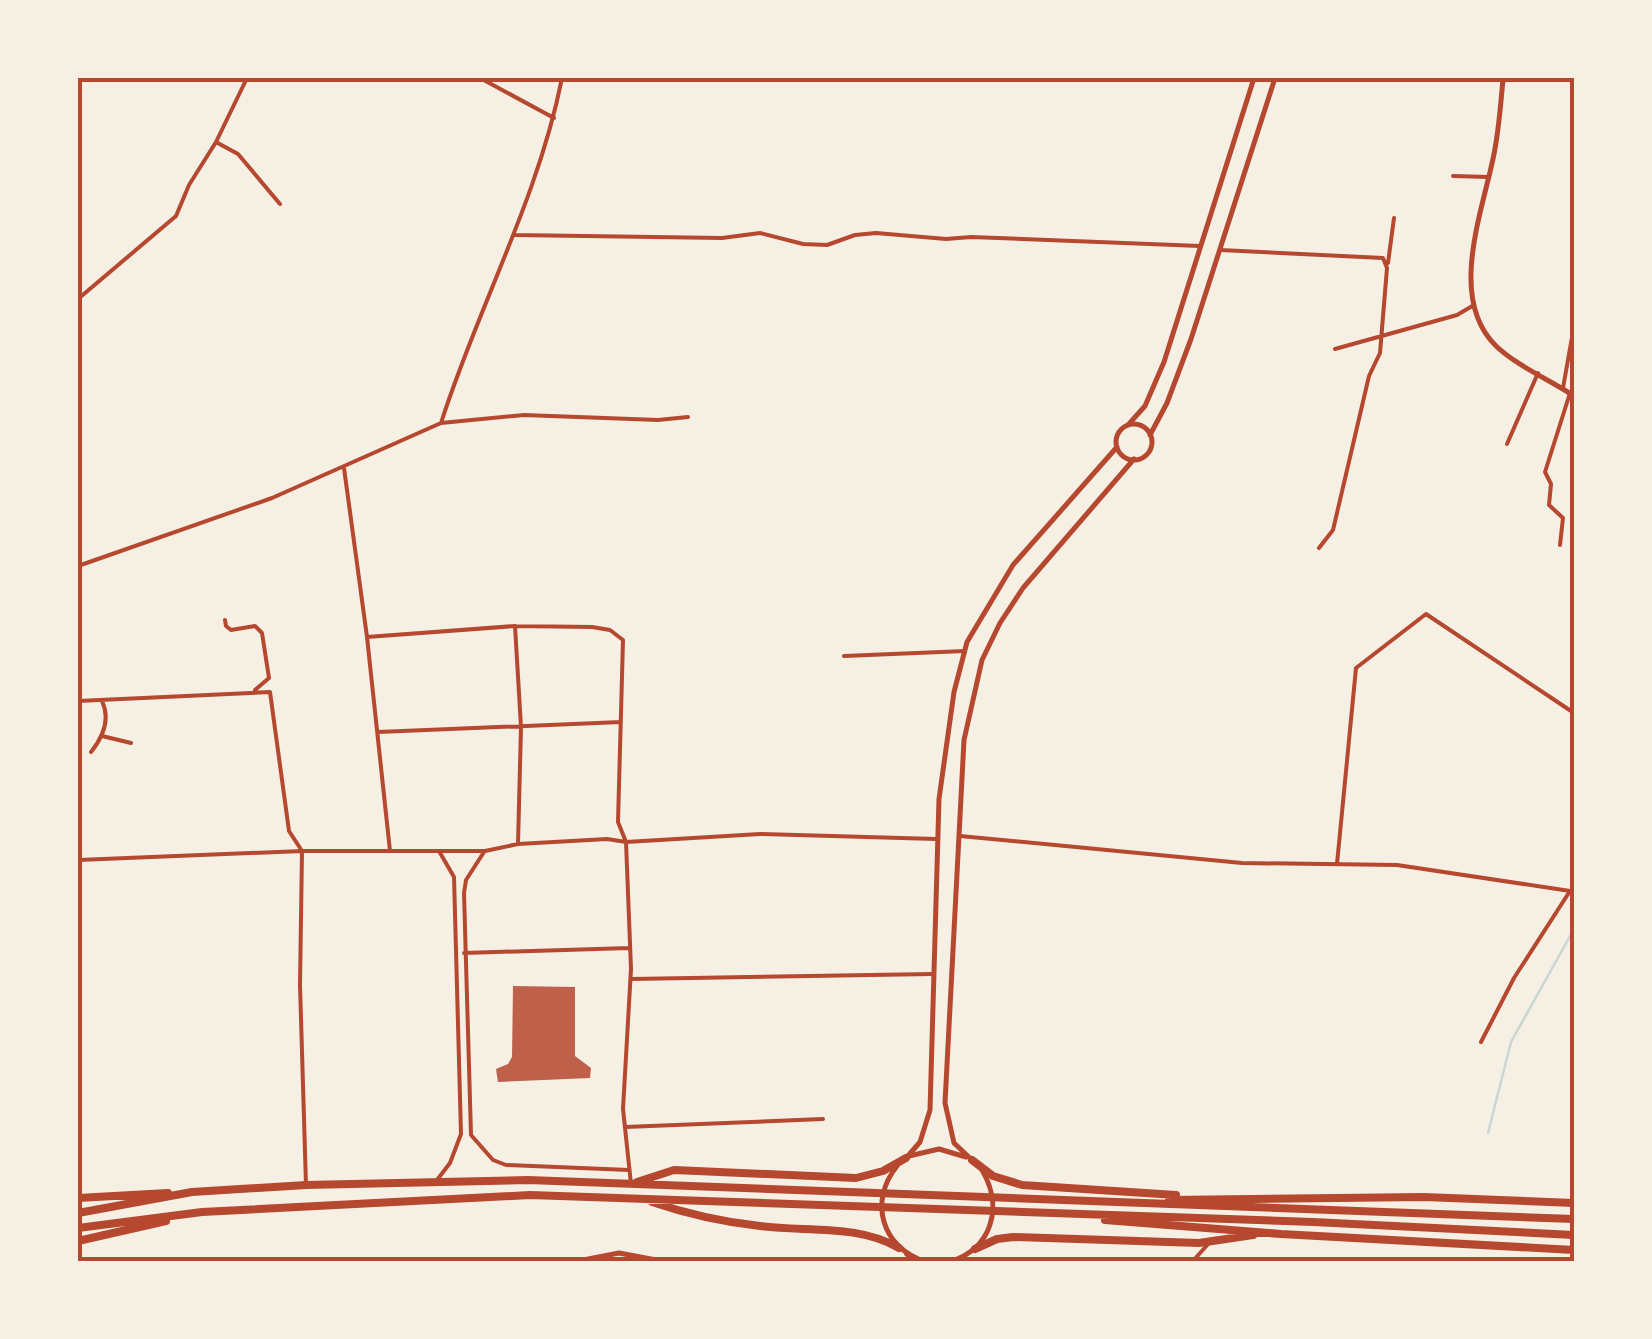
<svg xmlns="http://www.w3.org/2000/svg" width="1652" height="1339" viewBox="0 0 1652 1339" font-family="Raleway,sans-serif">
  <rect width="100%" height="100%" fill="#f6efe4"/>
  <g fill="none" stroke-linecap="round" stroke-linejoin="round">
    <!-- stream -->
    <path stroke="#c9d6d2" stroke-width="2.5" d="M1488,1133L1511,1042L1574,929"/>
  </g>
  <!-- building -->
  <path fill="#bf614a" d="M513,986L575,987V1056L591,1068L590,1078L498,1082L496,1069L508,1064L512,1057Z"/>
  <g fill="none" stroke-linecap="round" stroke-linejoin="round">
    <!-- minor -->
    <path stroke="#b5482f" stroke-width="4" d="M480,78L554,118
      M1503,81L1513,78
      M216,142L238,154L280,204
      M1453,176L1489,177
      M515,235L722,238L760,233L803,244L827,245L855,235L876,233L946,239L971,237L1200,246
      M1220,250L1383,258L1387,268L1380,353L1369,376L1333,530L1319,548
      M1388,263L1394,218
      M78,299L176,216L189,185L216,142L247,78
      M1335,349L1457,315L1474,305
      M1563,388L1574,326
      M441,423C478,307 538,199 562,78
      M1507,444L1538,373
      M344,468L367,637L390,851
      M1560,545L1563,518L1549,505L1551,484L1545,472L1570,393
      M78,566L272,498L441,423L524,415L658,420L688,417
      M225,620L226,626L231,630L255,626L262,633L269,678L255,690
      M515,626L521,727L518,844
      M367,637L515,626L592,627L610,630L623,640L618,822L626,842L631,969L623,1109L631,1184
      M844,656L965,651
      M78,701L270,692L289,831L302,851L300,985L306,1185
      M378,732L621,722
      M102,736L131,743
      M91,752C103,737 111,720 102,701
      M960,836L1242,863L1397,865L1570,891L1574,889
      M484,852L466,880L464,893L471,1135L493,1160L506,1165L629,1170
      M78,860L302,851H485L518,844L607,839L626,842L760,834L936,839
      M1337,864L1356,668L1426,614L1574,713
      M464,953L629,948
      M631,979L933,974
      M1481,1042L1514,978L1570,891
      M625,1127L823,1119
      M437,1180L450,1163L461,1134L454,877L439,851
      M906,1254L913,1262
      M1192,1262L1209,1243"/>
    <!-- tertiary -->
    <path stroke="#b5482f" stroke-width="5" d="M1503,78C1501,103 1499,129 1494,154C1483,211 1447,298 1496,346C1517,366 1550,380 1574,396
      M1116 442a18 18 0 1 1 36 0a18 18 0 1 1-36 0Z
      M1128,425L1145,406L1164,362L1254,78
      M1150,435L1167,403L1191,339L1275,78
      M909,1156L939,1149L966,1157
      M907,1157L920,1142L930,1110L939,799L954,692L967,642L1013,565L1117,447
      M972,1160L954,1143L945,1103L964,740L982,660L1000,623L1023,588L1134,459
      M897,1166C868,1202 882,1248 926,1262
      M573,1262L619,1253L667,1262
      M949,1262C992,1249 1004,1207 982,1170"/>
    <!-- trunk -->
    <path stroke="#b5482f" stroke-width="8" d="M972,1160L993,1176L1022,1185L1176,1195
      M637,1182L674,1170L856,1178L883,1171L906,1158
      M78,1198L168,1193
      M1169,1200L1424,1197L1574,1203
      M652,1202C687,1214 723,1222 760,1226C806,1232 858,1224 899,1248
      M78,1213L192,1192L306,1185L528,1180L1574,1219
      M1105,1220L1281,1234L1574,1250
      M78,1228L202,1212L530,1195L1313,1222L1574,1235
      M78,1241L166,1221
      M975,1249L997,1239L1013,1237L1199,1243L1253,1235"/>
  </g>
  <!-- border -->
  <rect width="1652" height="1339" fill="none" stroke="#f6efe4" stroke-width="160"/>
  <rect x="80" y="80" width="1492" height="1179" fill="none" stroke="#b5482f" stroke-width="4"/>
</svg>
